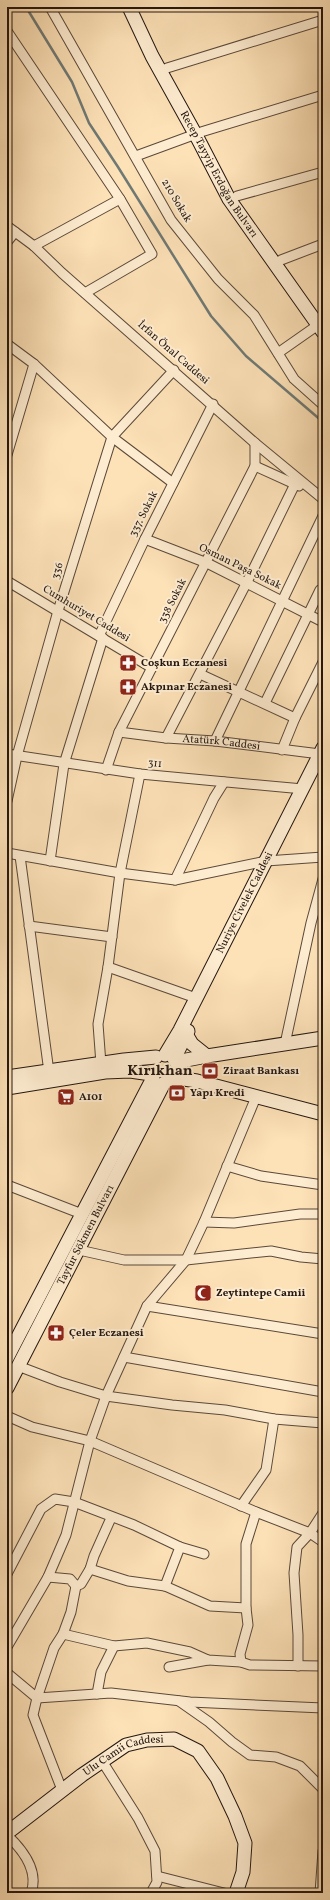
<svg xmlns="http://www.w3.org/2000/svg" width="330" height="1900" viewBox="0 0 330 1900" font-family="Vollkorn,serif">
  <rect width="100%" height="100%" fill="#fde1b7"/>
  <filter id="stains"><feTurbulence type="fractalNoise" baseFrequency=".005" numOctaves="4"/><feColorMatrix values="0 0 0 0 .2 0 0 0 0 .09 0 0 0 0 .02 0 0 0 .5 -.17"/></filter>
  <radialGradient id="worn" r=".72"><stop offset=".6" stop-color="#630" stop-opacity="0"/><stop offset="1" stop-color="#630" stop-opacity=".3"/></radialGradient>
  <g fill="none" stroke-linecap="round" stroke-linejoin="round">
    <!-- stream -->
    <path stroke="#6f7975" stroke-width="2.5" d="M26,7L72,82L89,123L118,167L211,316L246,356L323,422"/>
    <!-- street casing -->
    <g stroke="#5a493a" stroke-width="11">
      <g id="street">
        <path d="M50,7L171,220L218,279L254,315L294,379L323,405"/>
        <path d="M7,31L120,199L34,246"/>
        <path d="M167,68L323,20"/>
        <path d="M201,132L323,95"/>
        <path d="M136,156L196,134"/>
        <path d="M237,196L323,172"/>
        <path d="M7,226L34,246L62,273L255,443L323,499"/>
        <path d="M7,242L15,232"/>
        <path d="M281,260L323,244"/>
        <path d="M85,293L152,254L120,199"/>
        <path d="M7,344L34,364L112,437L173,483"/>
        <path d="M278,353L318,325"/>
        <path d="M7,455L34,364"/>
        <path d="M255,466L299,486"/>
        <path d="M145,539L207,563L323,622"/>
        <path d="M7,581L152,668"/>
        <path d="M99,636L145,539L213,404"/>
        <path d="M200,674L295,718"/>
        <path d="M265,703L320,590"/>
        <path id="s1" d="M119,732L166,738L215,741L320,754"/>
        <path d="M166,738L247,582L295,484"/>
        <path d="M215,741L323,516"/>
        <path d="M282,750L295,718L323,662"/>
        <path d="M7,754L140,774L303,789"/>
        <path d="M106,770L119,732L255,466V443"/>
        <path d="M7,801L17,756L58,611L112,437L174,370"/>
        <path d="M7,853L120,873L175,880L266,861L323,857"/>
        <path d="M20,856L49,1072"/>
        <path d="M50,861L64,764L103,638"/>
        <path d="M175,880L214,798L224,782"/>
        <path d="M29,926L112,937"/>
        <path d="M108,967L196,998"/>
        <path d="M285,1044L311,923L323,879"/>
        <path d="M101,1064L98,1024L108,967L120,873L140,774"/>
        <path d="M227,1166L261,1176L323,1185"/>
        <path d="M7,1185L82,1214"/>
        <path d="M204,1222L234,1223L300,1214H323"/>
        <path d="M79,1250L124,1260H186L271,1251L301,1257L323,1259"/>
        <path d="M147,1306L323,1334"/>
        <path d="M124,1357L323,1392"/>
        <path d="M18,1366L60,1382L106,1396L172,1405L225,1410L274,1419L323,1423"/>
        <path d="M7,1416L32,1427L90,1441L256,1512L310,1533L323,1542"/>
        <path d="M241,1506L266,1470L274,1419"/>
        <path d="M90,1569L128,1581L165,1586L210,1606L246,1608"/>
        <path d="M7,1574L41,1509L55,1499L74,1502L134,1525L180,1547L204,1554"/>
        <path d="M48,1577L70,1579L76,1586"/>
        <path d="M76,1586L81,1584L90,1569L94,1556L111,1518"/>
        <path d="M165,1586L180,1547"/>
        <path d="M63,1634L114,1646L147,1643L190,1652L208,1660L241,1662L250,1665L323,1666"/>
        <path d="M7,1647L48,1577L66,1535L90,1441L106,1396L147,1306L186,1260L204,1222L256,1097"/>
        <path d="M241,1662L240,1654L248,1625L246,1608V1544L256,1512"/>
        <path d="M298,1666V1635L294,1573L297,1547L310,1533L323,1513"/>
        <path d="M169,1667L208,1660"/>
        <path d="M7,1673L37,1698L111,1693L190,1702L323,1708"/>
        <path d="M97,1694L101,1672L114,1646"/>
        <path d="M179,1701L209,1722L232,1742L250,1755L276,1757L300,1766L323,1789"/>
        <path d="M102,1761L138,1818L155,1851L157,1882L151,1893"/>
        <path d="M62,1790L33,1715L37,1698L54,1648L63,1634L71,1612L76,1586"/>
        <path d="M7,1835C23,1850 39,1871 31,1893"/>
        <path d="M157,1876L224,1893"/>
        <path d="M320,1893L323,1851"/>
      </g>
    </g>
    <!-- secondary casing -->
    <g stroke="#231610" stroke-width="15">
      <g id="secondary">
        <path id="s2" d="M129,7L152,56L198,139L229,199L323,332"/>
        <path d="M186,1034L192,1044L207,1056"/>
        <path id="s3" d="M165,1055L180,1030L323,748"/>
        <path d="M174,1059L188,1031"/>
        <path d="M176,1062L207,1056L323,1038"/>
        <path d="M7,1077L124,1060L156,1057"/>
        <path d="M171,1080L184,1079L197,1081L323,1114"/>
        <path d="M7,1088L105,1072L130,1071L151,1074"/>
        <path d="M7,1358L153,1078"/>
        <path id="s4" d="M7,1388L164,1083"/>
        <path id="s5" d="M7,1833L82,1775L126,1745L147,1740L174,1739L198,1751L217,1778L235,1816L245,1843L243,1872L236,1893"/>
      </g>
    </g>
    <!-- street -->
    <use href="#street" stroke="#feecd0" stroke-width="9"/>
    <!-- secondary -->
    <use href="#secondary" stroke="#feecd0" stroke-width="13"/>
  </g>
  <!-- icons -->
  <defs>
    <g id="pharmacy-square" transform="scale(0.9)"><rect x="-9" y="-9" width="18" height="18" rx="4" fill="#8f2418" stroke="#feecd0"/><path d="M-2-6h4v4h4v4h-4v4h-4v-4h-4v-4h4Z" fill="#fff"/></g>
    <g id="bank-square" transform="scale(0.9)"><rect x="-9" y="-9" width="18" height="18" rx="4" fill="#8f2418" stroke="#feecd0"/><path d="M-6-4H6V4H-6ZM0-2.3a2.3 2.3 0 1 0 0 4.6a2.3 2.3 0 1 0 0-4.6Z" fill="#fff"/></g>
    <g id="supermarket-square" transform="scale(0.9)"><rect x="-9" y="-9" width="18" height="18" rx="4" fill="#8f2418" stroke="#feecd0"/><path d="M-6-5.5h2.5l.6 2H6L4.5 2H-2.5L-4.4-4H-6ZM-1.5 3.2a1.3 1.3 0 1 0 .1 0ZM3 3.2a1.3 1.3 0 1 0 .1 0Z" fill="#fff"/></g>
    <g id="mosque-square" transform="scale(0.9)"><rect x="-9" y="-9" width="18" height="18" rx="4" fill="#8f2418" stroke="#feecd0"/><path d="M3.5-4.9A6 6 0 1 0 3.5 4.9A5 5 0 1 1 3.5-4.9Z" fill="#fff"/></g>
  </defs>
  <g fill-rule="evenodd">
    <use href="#pharmacy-square" x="128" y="663"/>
    <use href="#pharmacy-square" x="128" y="687"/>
    <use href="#bank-square" x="210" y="1071"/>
    <use href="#bank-square" x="177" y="1093"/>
    <use href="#supermarket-square" x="66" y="1097"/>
    <use href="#mosque-square" x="203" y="1293"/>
    <use href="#pharmacy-square" x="56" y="1333"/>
  </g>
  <g text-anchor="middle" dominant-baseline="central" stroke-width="4" stroke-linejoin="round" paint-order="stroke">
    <!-- street labels -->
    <g font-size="11" fill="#231610" stroke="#feecd0">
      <text stroke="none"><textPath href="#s2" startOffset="190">Recep Tayyip Erdoğan Bulvarı</textPath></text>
      <text transform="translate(176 201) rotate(59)">210 Sokak</text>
      <text transform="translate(173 353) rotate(41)">İrfan Önal Caddesi</text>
      <text transform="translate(144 514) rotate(-63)">337. Sokak</text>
      <text transform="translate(240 567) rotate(26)">Osman Paşa Sokak</text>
      <text transform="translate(58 571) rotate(-73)">336</text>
      <text transform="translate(173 601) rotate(-63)">338 Sokak</text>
      <text transform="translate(86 614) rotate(31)">Cumhuriyet Caddesi</text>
      <text stroke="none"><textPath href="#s1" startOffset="103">Atatürk Caddesi</textPath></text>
      <text transform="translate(155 764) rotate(5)">311</text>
      <text stroke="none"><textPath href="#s3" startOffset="172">Nuriye Civelek Caddesi</textPath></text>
      <text stroke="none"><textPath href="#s4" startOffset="172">Tayfur Sökmen Bulvarı</textPath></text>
      <text stroke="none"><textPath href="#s5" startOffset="142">Ulu Camii Caddesi</textPath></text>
    </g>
    <!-- poi labels -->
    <g font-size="11" font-weight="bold" fill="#231610" stroke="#feecd0" text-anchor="start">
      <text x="141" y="663">Coşkun Eczanesi</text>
      <text x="141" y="687">Akpınar Eczanesi</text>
      <text x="223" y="1071">Ziraat Bankası</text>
      <text x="190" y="1093">Yapı Kredi</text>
      <text x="79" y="1097">A101</text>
      <text x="216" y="1293">Zeytintepe Camii</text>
      <text x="69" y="1333">Çeler Eczanesi</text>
    </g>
    <!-- district labels -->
    <g font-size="15" font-weight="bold" fill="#231610" stroke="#feecd0">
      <text x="160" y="1071">Kırıkhan</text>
    </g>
  </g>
  <!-- margin -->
  <rect width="330" height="1900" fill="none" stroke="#fde1b7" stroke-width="24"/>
  <rect x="8" y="8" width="314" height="1884" fill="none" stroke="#231610" stroke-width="2"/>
  <rect x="12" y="12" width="306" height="1876" fill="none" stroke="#231610"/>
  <rect width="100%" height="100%" filter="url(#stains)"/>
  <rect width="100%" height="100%" fill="url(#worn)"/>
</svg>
